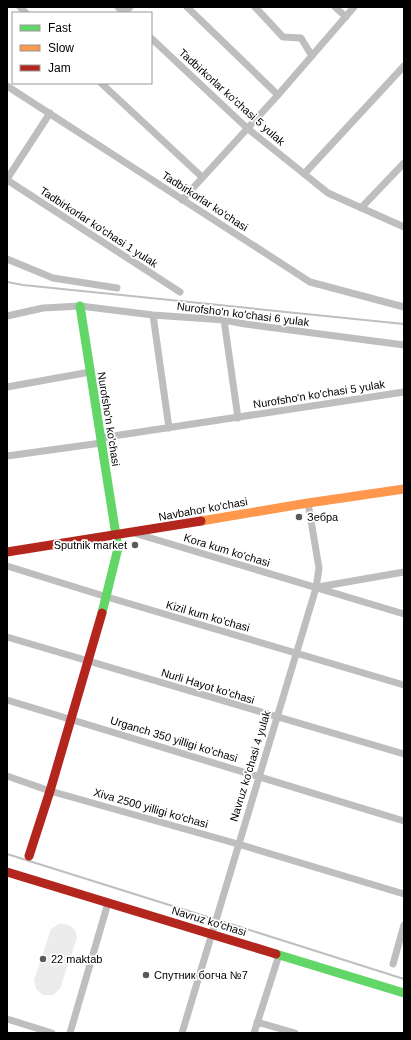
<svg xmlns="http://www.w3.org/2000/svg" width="411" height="1040" viewBox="0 0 411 1040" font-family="Arial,sans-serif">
  <rect width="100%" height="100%" fill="#fff"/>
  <!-- green -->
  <path fill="#ececec" d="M59,924C69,923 76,928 77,938L60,989L53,995H43L36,989L34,980L51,929Z"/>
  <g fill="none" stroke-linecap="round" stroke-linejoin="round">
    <!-- stream -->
    <path stroke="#bfbfbf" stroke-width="2" d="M7,282L23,285L404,324
      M7,854L214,919
      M218,920L404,979"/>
    <!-- street -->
    <path stroke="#bebebe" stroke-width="7" d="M20,7L26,13
      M118,7L124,13L130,7
      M187,7L278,95
      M255,7L283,37L301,38L312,56
      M335,7L346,17
      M151,38L247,128L328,193L404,227
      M101,83L202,177
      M7,86L310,282L404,307
      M304,174L404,66
      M7,179L50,113
      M7,180L180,292
      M182,200L278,95L354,7
      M361,208L404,163
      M7,259L53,278L117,288
      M153,315L169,428
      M7,316L43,308L80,306L153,315L224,320L245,324L404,345
      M224,320L238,418
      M7,387L90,372
      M100,438L404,392
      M7,456L101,443
      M134,533L404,614
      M7,566L107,597L404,685
      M318,587L404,572
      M7,637L404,754
      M7,700L404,821
      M7,776L50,791L238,844L404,894
      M393,964L404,925
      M7,1019L52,1033
      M257,1022L295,1033
      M70,1033L108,903
      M182,1033L316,588L319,568L308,503
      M254,1033L279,955"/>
    <!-- fast -->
    <path stroke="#63d668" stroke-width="9" d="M80,306L118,548L102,613
      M276,954L404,993"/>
    <!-- slow -->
    <path stroke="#ff974d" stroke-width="9" d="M201,521L308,503L404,489"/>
    <!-- jam -->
    <path stroke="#b3261e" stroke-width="9" d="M7,552L201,521
      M29,856L50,791L102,613
      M7,872L276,954"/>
  </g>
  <!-- markers -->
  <g fill="#595959" stroke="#fff" stroke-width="1.5">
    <circle cx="299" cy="517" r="4"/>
    <circle cx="135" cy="545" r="4"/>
    <circle cx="43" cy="959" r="4"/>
    <circle cx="146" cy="975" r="4"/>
  </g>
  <g text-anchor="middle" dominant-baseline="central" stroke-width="3.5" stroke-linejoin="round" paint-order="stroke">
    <!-- street labels -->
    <g font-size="11" fill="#000" stroke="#fff">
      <text transform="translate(232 97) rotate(42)">Tadbirkorlar ko'chasi 5 yulak</text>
      <text transform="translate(205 201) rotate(33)">Tadbirkorlar ko'chasi</text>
      <text transform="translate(99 227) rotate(33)">Tadbirkorlar ko'chasi 1 yulak</text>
      <text transform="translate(243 314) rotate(7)">Nurofsho'n ko'chasi 6 yulak</text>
      <text transform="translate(319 394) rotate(-9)">Nurofsho'n ko'chasi 5 yulak</text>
      <text transform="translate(109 419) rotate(81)">Nurofsho'n ko'chasi</text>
      <text transform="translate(203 509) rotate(-10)">Navbahor ko'chasi</text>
      <text transform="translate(227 550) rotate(17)">Kora kum ko'chasi</text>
      <text transform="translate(208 616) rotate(16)">Kizil kum ko'chasi</text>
      <text transform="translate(208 686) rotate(17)">Nurli Hayot ko'chasi</text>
      <text transform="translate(174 739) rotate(17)">Urganch 350 yilligi ko'chasi</text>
      <text transform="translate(250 766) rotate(-73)">Navruz ko'chasi 4 yulak</text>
      <text transform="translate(151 808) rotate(16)">Xiva 2500 yilligi ko'chasi</text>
      <text transform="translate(209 921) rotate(17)">Navruz ko'chasi</text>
    </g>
    <!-- poi labels -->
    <g font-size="11" fill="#000" stroke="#fff" text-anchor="start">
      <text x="307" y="517">Зебра</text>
      <text x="127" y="545" text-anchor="end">Sputnik market</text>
      <text x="51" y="959">22 maktab</text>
      <text x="154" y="975">Спутник богча №7</text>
    </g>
  </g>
  <!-- border -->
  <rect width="411" height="1040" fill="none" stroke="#000000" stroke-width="16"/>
  <!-- legend -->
  <rect x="12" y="12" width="140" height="72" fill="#ffffff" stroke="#999999"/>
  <rect x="20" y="25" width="20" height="6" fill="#63d668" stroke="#999999"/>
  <text x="48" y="32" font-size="12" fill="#000000">Fast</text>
  <rect x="20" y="45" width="20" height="6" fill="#ff974d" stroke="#999999"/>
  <text x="48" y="52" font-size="12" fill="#000000">Slow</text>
  <rect x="20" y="65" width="20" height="6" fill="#b3261e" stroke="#999999"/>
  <text x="48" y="72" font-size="12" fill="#000000">Jam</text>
</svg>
